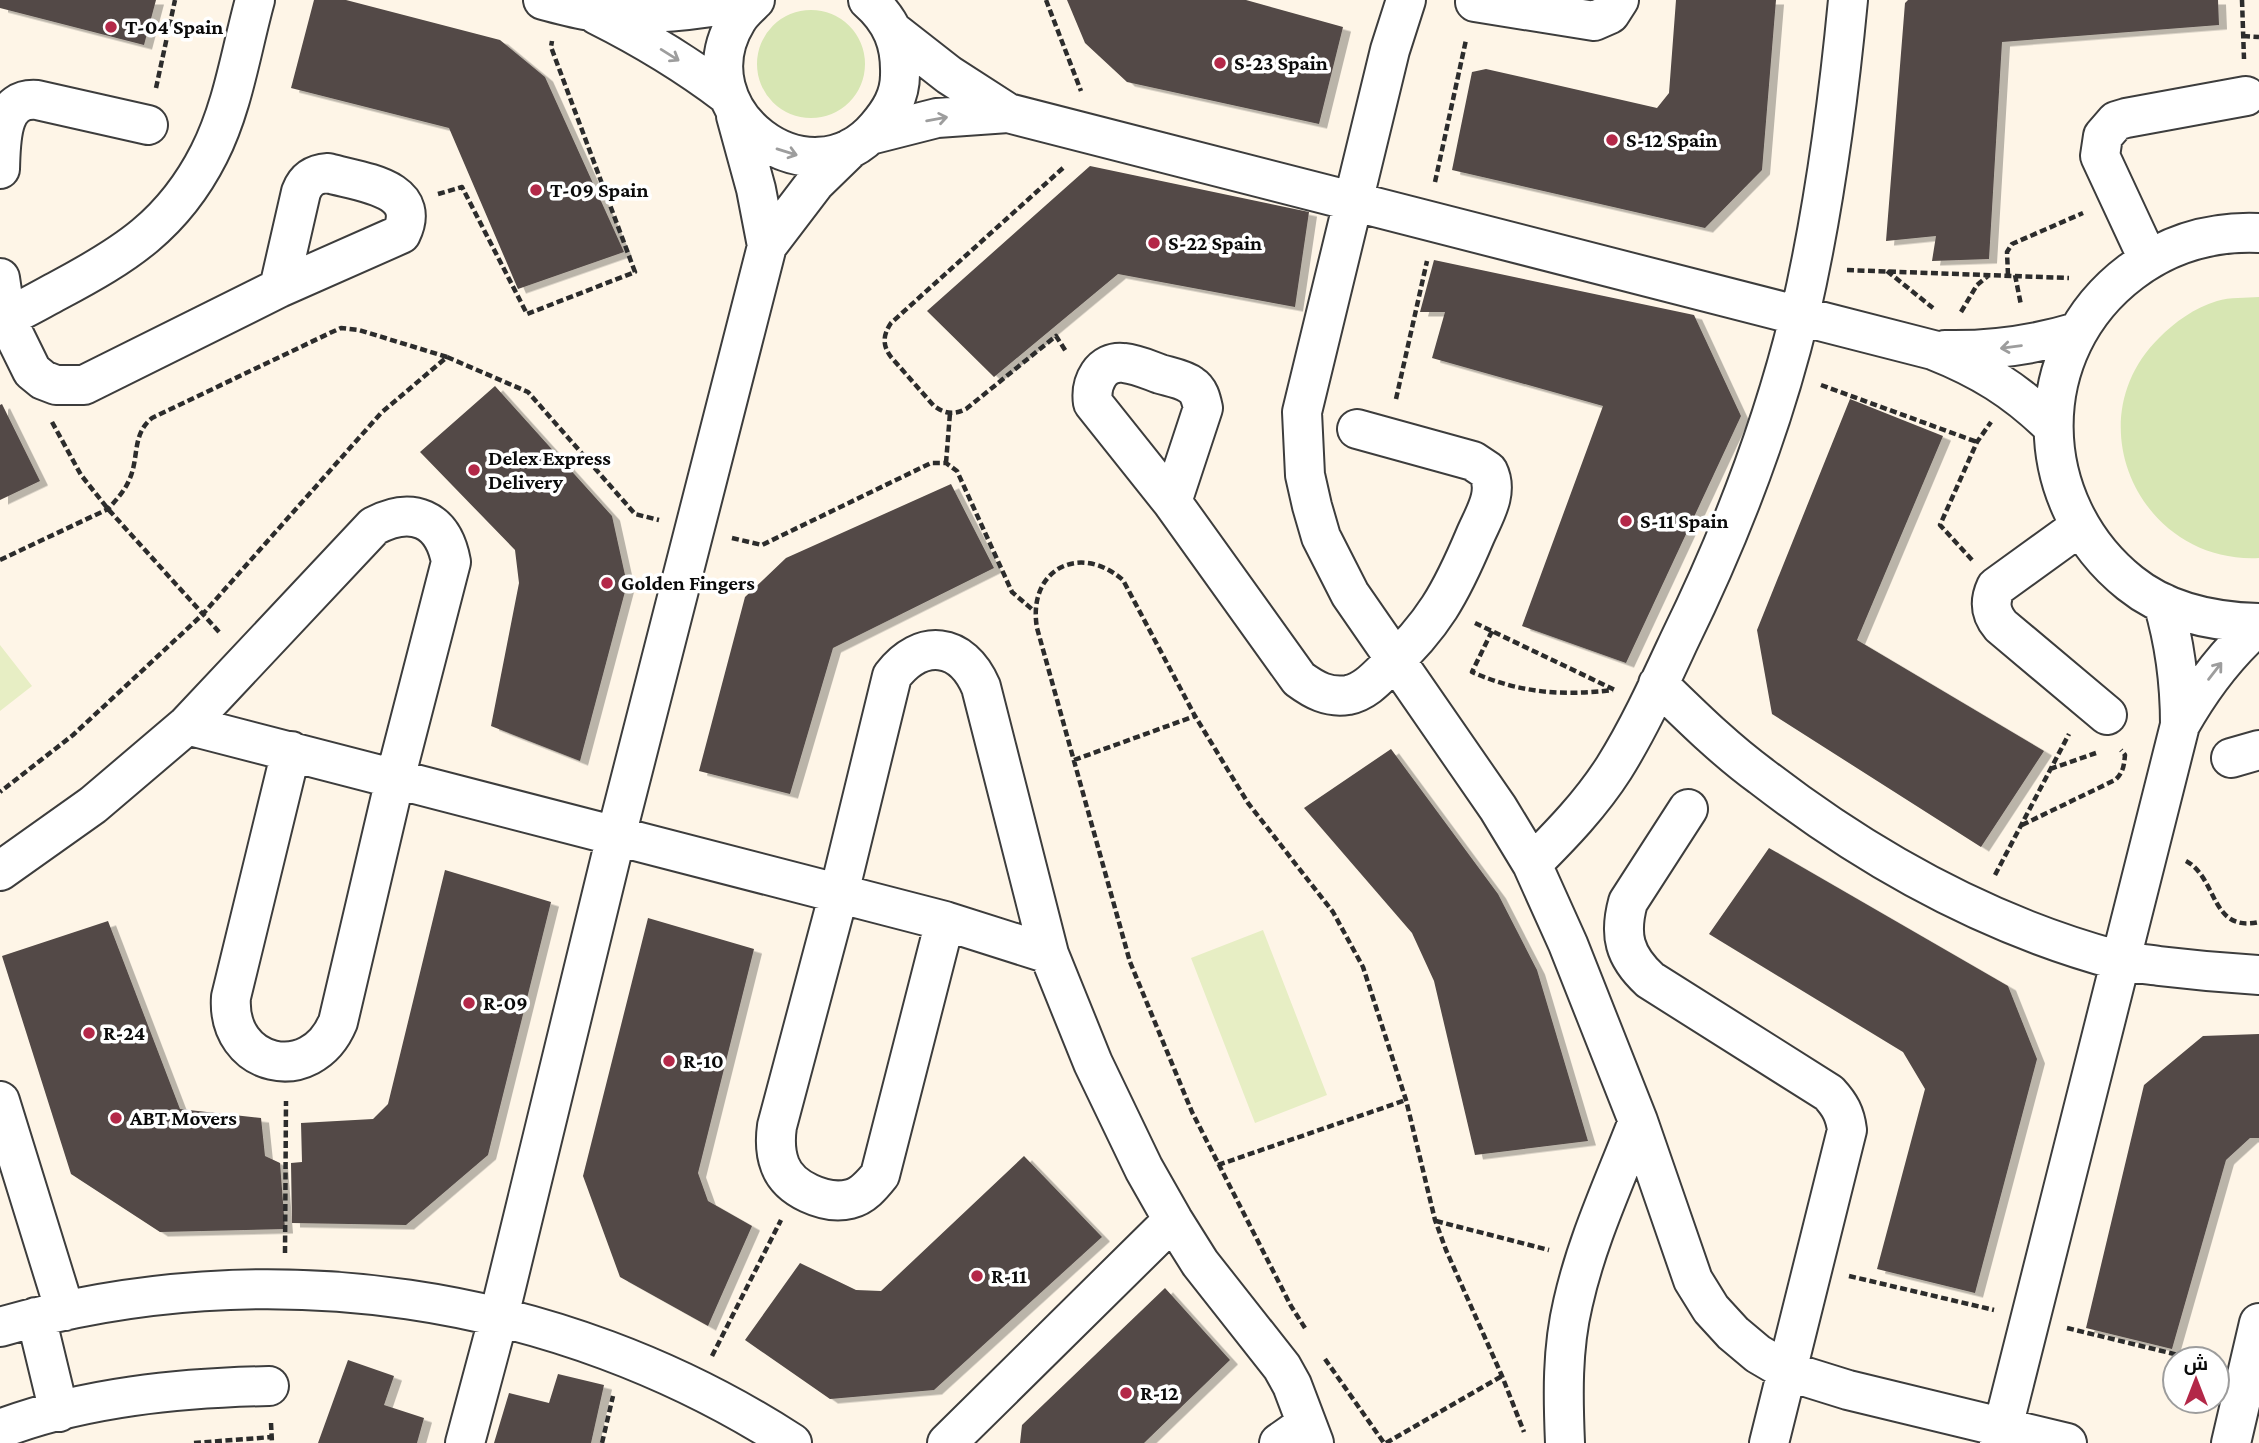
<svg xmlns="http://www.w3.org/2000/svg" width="2259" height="1443" viewBox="0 0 2259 1443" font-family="'Crimson Pro',Cairo,serif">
  <defs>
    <filter id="shadow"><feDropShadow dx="8" dy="4.5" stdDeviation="0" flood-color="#0004"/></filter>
  </defs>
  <rect width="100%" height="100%" fill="#fef5e7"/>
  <!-- green -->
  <path fill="#d7e6b3" d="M757 64a54 54 0 1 1 108 0a54 54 0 1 1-108 0Z
    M2259,297V558C2141,564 2074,422 2159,338C2175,322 2194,308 2217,301C2230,297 2246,298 2259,297Z"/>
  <!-- pitch -->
  <path fill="#e7eec4" d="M0,645L32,686L0,711Z
    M1263,930L1327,1095L1255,1123L1191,958Z"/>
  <!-- building -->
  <path fill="#524946" filter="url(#shadow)" d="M0,0H156L144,45L0,8Z
    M314,0H346L500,40L545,77L624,252L518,289L449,128L291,88Z
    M1067,0H1246L1343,27L1319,124L1127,82L1085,43Z
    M1676,0H1776L1762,170L1705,228L1452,170L1472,72L1486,69L1657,108L1669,93Z
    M1908,0H2218L2219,25L2002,42L1989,259L1932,261L1936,236L1886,241L1905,3Z
    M1090,166L1309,212L1295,307L1118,274L994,377L927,311Z
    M1434,260L1694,315L1741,416L1626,663L1522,626L1603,406L1432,358L1445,312H1420Z
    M495,386L612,516L627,584L580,761L491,726L519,583L515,550L420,452Z
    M1850,399L1943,436L1857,640L2044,751L1981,847L1772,714L1757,630Z
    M2,404L40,481L0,500V405Z
    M951,484L994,568L833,648L790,794L699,771L745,597L786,558Z
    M1391,749L1498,894L1537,970L1588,1141L1475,1155L1434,981L1412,933L1304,808Z
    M1769,848L2008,986L2037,1059L1975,1293L1877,1269L1925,1089L1903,1052L1709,934Z
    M445,870L551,902L488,1155L406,1225L292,1223L291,1163L302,1162L301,1123L373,1119L388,1104Z
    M648,918L754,949L698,1173L708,1201L752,1226L708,1326L620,1277L583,1176Z
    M108,921L180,1109L261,1118L265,1156L280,1163L285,1229L160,1232L71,1174L2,956Z
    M2259,1034V1138H2250L2226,1160L2172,1349L2086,1328L2144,1085L2203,1036Z
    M1024,1156L1102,1237L934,1390L830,1399L745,1340L800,1263L856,1290L881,1291Z
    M1165,1288L1230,1360L1144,1443H1020L1022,1425Z
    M348,1360L394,1376L384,1405L424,1418L417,1443H318Z
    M558,1374L604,1385L591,1443H494L509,1393L549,1403Z"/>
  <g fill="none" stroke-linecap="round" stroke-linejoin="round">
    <!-- street casing -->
    <g stroke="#3d3d3d" stroke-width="42">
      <path id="street" d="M543,0C558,4 575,9 591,11C645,17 699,10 752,0
        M755,0C749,6 741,13 737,20C681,111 809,207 877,127C890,112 900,96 900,75C901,44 892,21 868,0
        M1406,0L1390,50L1302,412L1305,475L1312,506L1321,537L1350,594L1498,808L1532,864L1568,944L1638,1121L1693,1280L1711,1309L1733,1333L1758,1354L1787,1371L1848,1390L2067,1443
        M1475,2L1594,21L1610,14L1619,0
        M597,15C643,38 686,64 727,95
        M894,32L949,75L1008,113L1933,350C1981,369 2015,390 2052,426
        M736,116L756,189L767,246
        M870,135L937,118L1008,113
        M0,169C1,140 0,97 37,100L148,125
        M2259,233C2212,231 2168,244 2131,272C2026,351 2030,503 2130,583C2167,613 2213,622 2259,623
        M2148,259L2100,156L2103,136L2116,121L2126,118L2246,96
        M0,278L6,318L32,371L43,380L56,385H84L279,288L401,234C424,187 359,182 328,173C314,174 306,179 301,192L279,288
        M0,320C20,312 38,301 57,291C125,255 173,225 209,154C233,107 241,51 255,0
        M1945,350C1991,351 2034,345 2077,332
        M1172,502L1203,408C1201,399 1199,390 1191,385C1183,379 1170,377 1160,374C1149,370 1136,364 1124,363C1101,360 1090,383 1093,403L1172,502L1299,679C1314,690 1328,698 1348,695C1364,692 1376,679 1387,668C1433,626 1451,593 1475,536C1484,515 1499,493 1488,471L1473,461L1357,429
        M2079,527L1996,587C1989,602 1990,613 2001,626L2107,715
        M1658,684C1691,716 1724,749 1761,776C1867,858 1987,925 2117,960C2130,963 2145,964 2159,966C2192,970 2225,973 2259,975
        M187,725L945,921L1049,954
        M2180,725C2202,686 2226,654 2259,625
        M2231,758L2259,750
        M1688,809L1628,902C1619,935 1624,956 1650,980L1829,1093C1840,1105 1845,1114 1847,1130L1769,1443
        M1532,864C1562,834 1591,804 1614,768C1639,728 1659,684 1679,641C1730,537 1773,426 1800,314C1824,210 1838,105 1848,0
        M0,871L93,805L187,725L374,526C412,506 443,518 451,562L395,779L338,1022C311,1087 226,1067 231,997L291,751
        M945,921L880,1175C872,1185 863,1196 850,1199C825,1205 789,1189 780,1165C775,1152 775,1140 777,1126L839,893L892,676C921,638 962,642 981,687L1049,954L1093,1063L1144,1169L1173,1220L1200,1263L1282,1367L1292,1385L1314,1443
        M0,1101L65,1311
        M36,1317L59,1412
        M0,1327C266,1250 559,1292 792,1443
        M0,1429C84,1397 179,1388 269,1386
        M465,1443L499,1316L616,836L767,246L815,183L851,148
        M947,1443L1173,1220
        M1279,1443L1306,1424
        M1565,1443C1563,1396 1562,1349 1573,1303C1587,1240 1615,1181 1638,1121
        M1999,1443L2180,725C2180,683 2175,643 2163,603
        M2231,1443L2259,1323"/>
    </g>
    <!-- path -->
    <path stroke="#2c2c2c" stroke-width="4.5" stroke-dasharray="7 3.5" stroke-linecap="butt" d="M1046,0L1081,91
      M2242,0L2244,59
      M2243,36L2259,37
      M156,88L175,0
      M1063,168L891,323C883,335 882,345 891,357L934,406C945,414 954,415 966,409L1056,336L1067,353
      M1435,182L1466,40
      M438,194L462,187L527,314L635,272L551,47L552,41
      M1847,270L2069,278
      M1887,271L1933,308
      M2008,275L2007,252L2012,244L2083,213
      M2015,275L2021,305
      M1961,312L1977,285L1989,275
      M447,357L528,392L635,514L659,520
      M1821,385L1977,442
      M1396,399L1427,261
      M52,422L81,475L108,509L220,633
      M946,463L950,413
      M732,538L762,545L931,463H946L957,471L1012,592L1034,611
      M0,560L108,509C116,500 125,491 130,478C139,457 132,434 152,418L332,332L341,328L359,330L447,357L381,413L202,615L73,735L0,792
      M1972,560L1940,525L1977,442L1991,422
      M1475,623L1615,690
      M1492,631L1472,672C1520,693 1561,696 1613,690
      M1074,760L1195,716
      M2050,769L2096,753
      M2022,825L2115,780C2123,773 2124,766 2125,755L2121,750
      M2186,861C2218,878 2210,933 2259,922
      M1995,875L2069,734
      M1218,1165L1406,1100
      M1436,1221L1549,1250
      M285,1253L286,1101
      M1849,1276L1994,1310
      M1305,1328L1291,1306L1192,1112L1130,962L1037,628C1027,570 1079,542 1123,580L1195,716L1248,803L1333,912L1363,967L1406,1100L1435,1220L1446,1250L1502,1376L1524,1432
      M2067,1328L2195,1359
      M712,1356L781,1220
      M1325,1359L1384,1443
      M271,1423L272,1443
      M194,1443L272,1437
      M602,1443L613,1396
      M1386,1443L1502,1376"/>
    <!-- street -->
    <use href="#street" stroke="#fff" stroke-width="38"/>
  </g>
  <!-- one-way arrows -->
  <defs><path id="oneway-shaft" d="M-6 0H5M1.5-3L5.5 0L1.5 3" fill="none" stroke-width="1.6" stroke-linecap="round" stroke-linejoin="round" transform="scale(1.75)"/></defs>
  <g stroke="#9d9d9d">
    <use href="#oneway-shaft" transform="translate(670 55) rotate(32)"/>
    <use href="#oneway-shaft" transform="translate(937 119) rotate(-10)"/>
    <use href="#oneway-shaft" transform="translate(787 152) rotate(17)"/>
    <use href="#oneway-shaft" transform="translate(2011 347) rotate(173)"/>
    <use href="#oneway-shaft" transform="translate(2215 671) rotate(-52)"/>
  </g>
  <!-- markers -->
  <g fill="#b32848" stroke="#fff" stroke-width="2.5">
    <circle cx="111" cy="27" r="7"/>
    <circle cx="1220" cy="63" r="7"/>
    <circle cx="1612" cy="140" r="7"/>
    <circle cx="536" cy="190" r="7"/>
    <circle cx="1154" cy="243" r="7"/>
    <circle cx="474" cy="470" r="7"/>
    <circle cx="1626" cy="521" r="7"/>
    <circle cx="607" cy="583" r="7"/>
    <circle cx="469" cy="1003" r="7"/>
    <circle cx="89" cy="1033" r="7"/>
    <circle cx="669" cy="1061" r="7"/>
    <circle cx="116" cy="1118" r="7"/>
    <circle cx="977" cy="1276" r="7"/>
    <circle cx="1126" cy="1393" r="7"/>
  </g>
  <g text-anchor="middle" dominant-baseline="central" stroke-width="7" stroke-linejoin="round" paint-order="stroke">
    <!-- poi labels -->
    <g font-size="21" font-weight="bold" fill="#0a0a0a" stroke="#fff" text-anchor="start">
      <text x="125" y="27">T-04 Spain</text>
      <text x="1234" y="63">S-23 Spain</text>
      <text x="1626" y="140">S-12 Spain</text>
      <text x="550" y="190">T-09 Spain</text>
      <text x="1168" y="243">S-22 Spain</text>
      <text x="488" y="458">Delex Express<tspan x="488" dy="24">Delivery</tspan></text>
      <text x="1640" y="521">S-11 Spain</text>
      <text x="621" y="583">Golden Fingers</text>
      <text x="483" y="1003">R-09</text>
      <text x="103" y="1033">R-24</text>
      <text x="683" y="1061">R-10</text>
      <text x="130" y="1118">ABT Movers</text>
      <text x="991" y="1276">R-11</text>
      <text x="1140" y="1393">R-12</text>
    </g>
  </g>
  <!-- north arrow -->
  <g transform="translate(2196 1380)"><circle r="33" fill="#ffffff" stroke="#9d9d9d" stroke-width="2"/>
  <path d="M0-5L12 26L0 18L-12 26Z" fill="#b32848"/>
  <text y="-10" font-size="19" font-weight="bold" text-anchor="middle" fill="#0a0a0a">ش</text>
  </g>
</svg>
